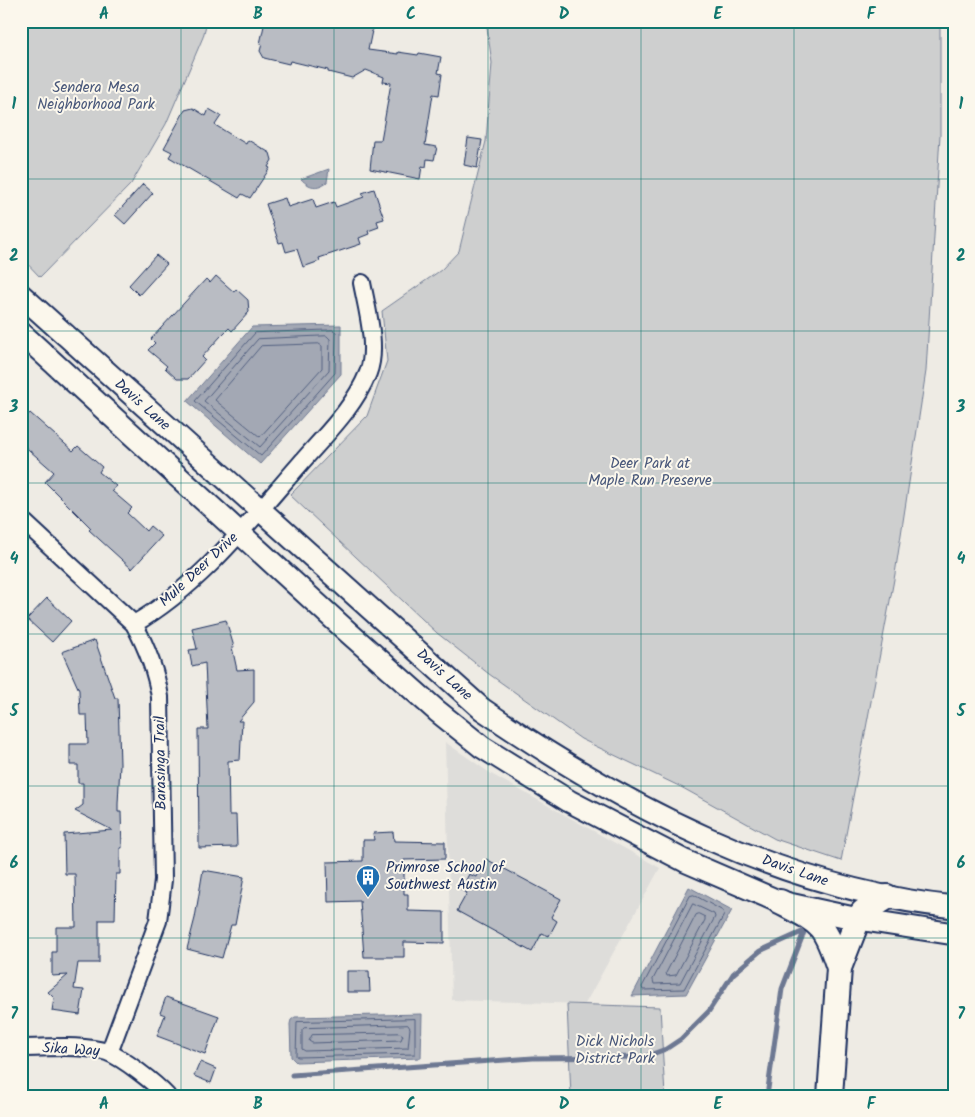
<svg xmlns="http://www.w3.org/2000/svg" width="975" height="1117" viewBox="0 0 975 1117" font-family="Kalam,sans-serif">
  <rect width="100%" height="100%" fill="#eeebe4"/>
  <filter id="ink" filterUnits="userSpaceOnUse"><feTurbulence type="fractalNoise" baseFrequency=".02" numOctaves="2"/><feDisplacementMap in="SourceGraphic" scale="10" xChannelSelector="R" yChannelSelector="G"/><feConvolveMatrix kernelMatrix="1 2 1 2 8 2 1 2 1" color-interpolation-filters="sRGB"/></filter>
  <g filter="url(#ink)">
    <!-- built -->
    <path fill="#deddda" d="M445,742L493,775L660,868L585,1004L452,1000Z"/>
    <!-- green -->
    <path fill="#cecfcf" stroke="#747f96" d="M21,21H207L203,37L166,124L131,184L40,277L21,257Z
      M486,21H940V135L926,371L895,574L841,861L775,839L681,787L581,739L489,674L437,633L290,495L367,416L387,361L382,311L441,270L459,251L486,141L492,63Z
      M567,1004L660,1007L665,1096H571Z"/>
    <!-- water -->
    <path fill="#a3a8b4" stroke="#6d7892" d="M329,169L327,182C317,189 310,188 301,179Z
      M341,325V374L260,464L187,401L252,327Z
      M689,887L732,910L686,994L632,996Z
      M422,1014L421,1058L296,1062L291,1057L290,1024L291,1020L295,1017Z"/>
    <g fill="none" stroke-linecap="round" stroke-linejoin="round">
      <!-- shore -->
      <path stroke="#515f80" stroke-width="1" d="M333,330L336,332L335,373L261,456L195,401L255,333Z
        M327,336L330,339L329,370L260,447L204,401L258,339Z
        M319,344L322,346V368L260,437L215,400L261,346Z
        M694,895L723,911L724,915L684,989L643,990L642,987L690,896Z
        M693,904L714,914L715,917L680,983L654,984L653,980Z
        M699,914L705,917V920L676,975L667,976L666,973L696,915Z
        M415,1019V1054L298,1057L296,1056L297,1022Z
        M408,1025L410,1028L408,1048L305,1051L302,1049V1030L304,1028Z
        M400,1033L403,1035L401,1040L312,1043L309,1041L312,1035Z"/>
      <!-- stream -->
      <path stroke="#6d7892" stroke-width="5" d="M292,1075L533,1058L644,1057L666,1049L681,1039L709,1011L733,974L760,951L804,931
        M767,1096L782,989L804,932"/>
    </g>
    <!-- building -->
    <path fill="#b9bcc3" stroke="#1b2f5e" d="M265,21H314L327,24L328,21H374L368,50L398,54V52L418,55L419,53L441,57L438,73L442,74L439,95L433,94L425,145L437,147L434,160L427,159L426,167L422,166L420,179L370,169L373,140H381L391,83L383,82L384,77L366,70L352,78L328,72V70L290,61L289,64L264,58L260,51L262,44H260Z
      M193,108L206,116L209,109L221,116L215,125L246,144L248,140L270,153L272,160L268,167L270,168L250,198L242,194L239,198L169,157L172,152L164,148L185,110Z
      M468,138L482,140L477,168L464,165Z
      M143,184L153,193L125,224L115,215Z
      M374,189L384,219L377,221L379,227L368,231L369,234L359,238L361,244L319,258L320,261L303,267L297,249L286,252L283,242L279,243L266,204L285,198L288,207L313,199L316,208L334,202L336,207L364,197L362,193Z
      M156,255L167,264L139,295L129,285Z
      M216,276L234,292L236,289L248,300L249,312L232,331L229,328L221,336L202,357L205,360L188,379H177L165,368L167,366L148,350L155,343L151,339L206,279L210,283Z
      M30,413L73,451L78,446L102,467L99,472L116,486L112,491L132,508L127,513L146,531L150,526L162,536L132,569L89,530L91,528L45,482L54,472L21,443V422Z
      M47,598L71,621L52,642L27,619Z
      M226,620L234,647H232L237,670L254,669V702L238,721H242L240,760L228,761L229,815H236L237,847L199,848L198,729H208L205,663L192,666L189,650L197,649L192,628Z
      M95,640L115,698H118L120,764L118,804V812H121L122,848H120V874H116L115,920H99V963H78L74,989L84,990L80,1015L52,1011L54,998L48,992L68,975L52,976V952H56V927H76L75,874H65L64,834L112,830L75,811L83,805V783H78V765H70V744H88L87,715H80L79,690L62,652Z
      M393,832L394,841L445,842V859L404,860V894H408V911L444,912V943L404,942V957H364L360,901L328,902L327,862L363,861V840H374L373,833Z
      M486,859L561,899L551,917L557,921L549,936L542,933L532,952L457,911L467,893L461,890L469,874L476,877Z
      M203,870L244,877L235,925H231L222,958L187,949L195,918Z
      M347,971H369L370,992H347Z
      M166,997L219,1016L205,1054L157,1036L165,1015L160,1013Z
      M200,1062L216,1069L211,1083L194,1076Z"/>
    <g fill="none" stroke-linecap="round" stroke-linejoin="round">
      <!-- minor casing -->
      <g stroke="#1b2f5e" stroke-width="20">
        <path id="minor" d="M21,519L134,624C147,648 156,671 160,697L163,880L158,921L109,1053
          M134,624C201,585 250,521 300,464C324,436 354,408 368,373C378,348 367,309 362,283
          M21,1048C48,1048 81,1044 107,1052C123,1058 155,1083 167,1096"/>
      </g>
      <!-- major casing -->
      <g stroke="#1b2f5e" stroke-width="25">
        <path id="major" d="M21,295L482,709C623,806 781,889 954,907
          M21,333L349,633L437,711L482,747L569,801L685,861L780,902L858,919L954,934"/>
      </g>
      <!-- highway casing -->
      <g stroke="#1b2f5e" stroke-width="28">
        <path id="highway" d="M780,902C821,923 824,922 839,968
          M830,1096L839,968L858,919L863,912L887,897"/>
      </g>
      <!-- minor -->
      <use href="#minor" stroke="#fbf7ec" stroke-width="16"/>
      <!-- major -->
      <use href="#major" stroke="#fbf7ec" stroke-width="21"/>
      <!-- highway -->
      <use href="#highway" stroke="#fbf7ec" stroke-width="24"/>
    </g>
  </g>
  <!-- grid -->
  <path fill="none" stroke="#0f766e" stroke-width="1" stroke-opacity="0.55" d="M181,21V1096M334,21V1096M488,21V1096M641,21V1096M794,21V1096M21,179H954M21,331H954M21,483H954M21,634H954M21,786H954M21,938H954"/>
  <!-- icons -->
  <defs>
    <g id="building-pin" transform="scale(1.25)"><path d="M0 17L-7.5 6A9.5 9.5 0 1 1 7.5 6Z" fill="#1f6fb2" stroke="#fbf7ec"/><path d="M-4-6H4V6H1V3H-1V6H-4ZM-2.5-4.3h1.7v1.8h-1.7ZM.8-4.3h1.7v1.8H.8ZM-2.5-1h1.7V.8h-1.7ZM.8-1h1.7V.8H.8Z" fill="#fff"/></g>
  </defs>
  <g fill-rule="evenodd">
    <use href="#building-pin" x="368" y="877"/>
  </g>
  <g text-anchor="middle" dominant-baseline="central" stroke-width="4" stroke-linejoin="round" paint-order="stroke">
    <!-- park labels -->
    <g font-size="15" fill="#48577a" stroke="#fbf7ec">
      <text x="96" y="88">Sendera Mesa<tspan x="96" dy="17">Neighborhood Park</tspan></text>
      <text x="650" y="464">Deer Park at<tspan x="650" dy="17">Maple Run Preserve</tspan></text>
      <text x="615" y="1042">Dick Nichols<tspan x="615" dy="17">District Park</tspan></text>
    </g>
    <!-- street labels -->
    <g font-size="15" fill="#1b2f5e" stroke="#fbf7ec">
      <text transform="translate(142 405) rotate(42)">Davis Lane</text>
      <text transform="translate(199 570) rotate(-43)">Mule Deer Drive</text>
      <text transform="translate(444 675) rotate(42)">Davis Lane</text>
      <text transform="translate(161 763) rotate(-91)">Barasinga Trail</text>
      <text transform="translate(795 871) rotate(19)">Davis Lane</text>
      <text transform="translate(71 1050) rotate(3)">Sika Way</text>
    </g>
    <!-- poi labels -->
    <g font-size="15" fill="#1b2f5e" stroke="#fbf7ec" text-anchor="start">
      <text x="386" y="868">Primrose School of<tspan x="386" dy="17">Southwest Austin</tspan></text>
    </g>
  </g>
  <!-- margin -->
  <rect width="975" height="1117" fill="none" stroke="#fbf7ec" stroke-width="55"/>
  <rect x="28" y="28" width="920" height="1062" fill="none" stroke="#0f766e" stroke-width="2"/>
  <g font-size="16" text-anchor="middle" font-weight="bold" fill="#0f766e">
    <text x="104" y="19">A</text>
    <text x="258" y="19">B</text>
    <text x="411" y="19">C</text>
    <text x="564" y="19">D</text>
    <text x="718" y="19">E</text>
    <text x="871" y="19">F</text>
    <text x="14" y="109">1</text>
    <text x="961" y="109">1</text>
    <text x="14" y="261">2</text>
    <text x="961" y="261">2</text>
    <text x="14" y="412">3</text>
    <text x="961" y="412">3</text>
    <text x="14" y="564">4</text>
    <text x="961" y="564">4</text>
    <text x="14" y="716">5</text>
    <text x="961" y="716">5</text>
    <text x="14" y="868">6</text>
    <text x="961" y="868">6</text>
    <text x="14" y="1019">7</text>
    <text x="961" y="1019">7</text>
    <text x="104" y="1109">A</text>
    <text x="258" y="1109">B</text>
    <text x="411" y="1109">C</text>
    <text x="564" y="1109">D</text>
    <text x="718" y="1109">E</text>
    <text x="871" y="1109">F</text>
  </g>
</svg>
